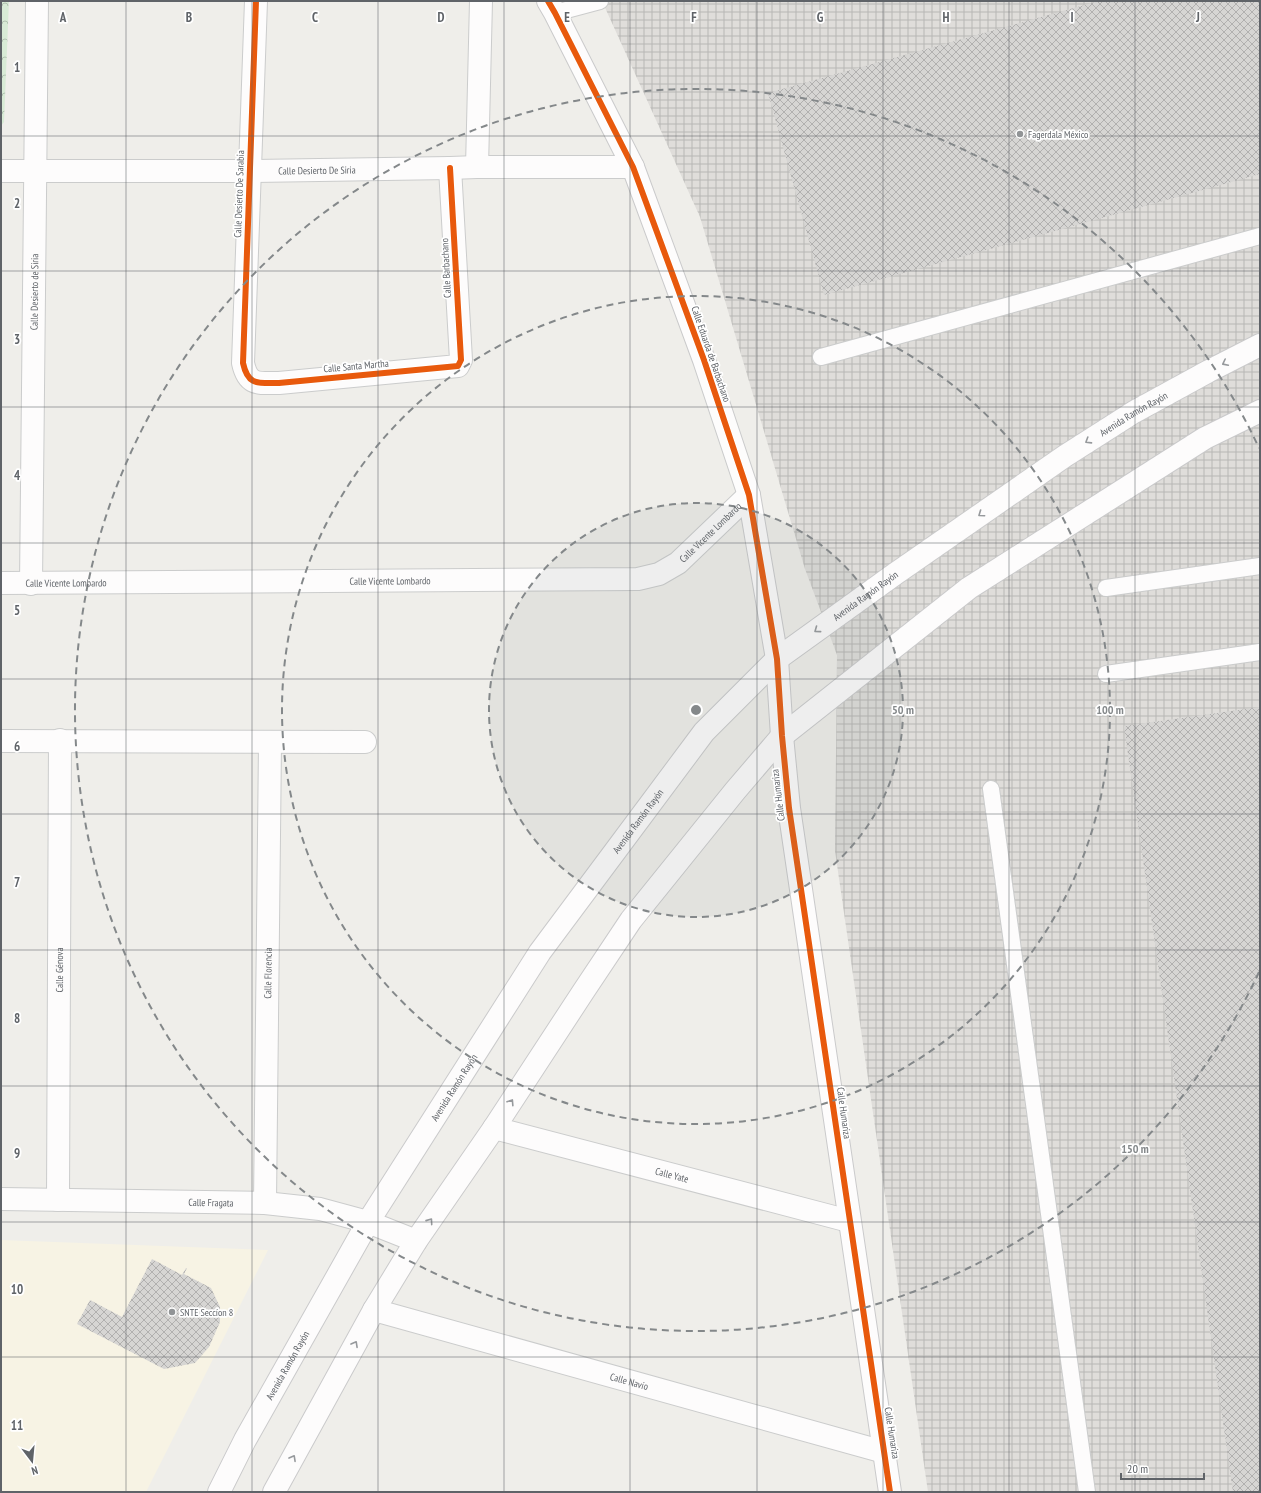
<svg xmlns="http://www.w3.org/2000/svg" width="1261" height="1493" viewBox="0 0 1261 1493" font-family="'PT Sans Narrow',sans-serif">
  <defs>
    <pattern id="industrial-grid" width="8" height="8" patternUnits="userSpaceOnUse"><rect width="8" height="8" fill="#dfddda"/><path d="M0 4h8M4 0v8" fill="none" stroke="#b8b7b5"/></pattern>
    <pattern id="park-crowns" width="20" height="18" patternUnits="userSpaceOnUse"><rect width="20" height="18" fill="#d8ebd6"/><path d="M2 6a3 3 0 1 1 6 0M12 15a3 3 0 1 1 6 0" fill="none" stroke="#b2c2b1"/></pattern>
    <pattern id="building-cross-hatch" width="8" height="8" patternUnits="userSpaceOnUse"><rect width="8" height="8" fill="#d6d5d3"/><path d="M0 0l8 8M0 8l8-8" fill="none" stroke="#b1b0af"/></pattern>
  </defs>
  <rect width="100%" height="100%" fill="#efeeea"/>
  <!-- commercial -->
  <path fill="#f7f3e4" d="M1,1240L268,1250L146,1492H1Z"/>
  <!-- industrial -->
  <path fill="url(#industrial-grid)" d="M602,1H1260V1492H928L835,851L837,655L805,569L700,217Z"/>
  <!-- park -->
  <path fill="url(#park-crowns)" d="M1,1H9L4,122L1,126Z"/>
  <!-- building -->
  <path fill="url(#building-cross-hatch)" d="M1099,1H1260V174L824,295L768,93Z
    M1260,707V1492H1233L1124,726Z
    M152,1259L182,1275L186,1268H187L184,1274L211,1288L220,1307V1322L209,1347L195,1363L164,1369L77,1324L90,1300L122,1317Z"/>
  <g fill="none" stroke-linecap="round" stroke-linejoin="round">
    <!-- lane casing -->
    <g stroke="#cbcccc" stroke-width="18">
      <path id="lane" d="M555,13L600,1
        M821,357L1260,236
        M1106,588L1260,566
        M1106,674L1260,652
        M991,789L1087,1492"/>
    </g>
    <!-- street casing -->
    <g stroke="#cbcccc" stroke-width="24">
      <g id="street">
        <path d="M256,1L243,363C248,386 258,383 279,383L458,366L461,360L450,168"/>
        <path d="M477,167L481,1"/>
        <path id="s1" d="M1,171H250L450,168L477,167H633"/>
        <path id="s2" d="M1,583L638,579L659,574L678,563L749,495"/>
        <path id="s3" d="M31,584L37,1"/>
        <path d="M1,741L365,742"/>
        <path id="s4" d="M494,1128L849,1221"/>
        <path id="s5" d="M1,1199L265,1203L320,1209L368,1222L416,1241"/>
        <path id="s6" d="M58,1200L60,740"/>
        <path id="s7" d="M265,1203L270,743"/>
        <path id="s8" d="M374,1310L884,1452"/>
      </g>
    </g>
    <!-- secondary casing -->
    <g stroke="#cacacb" stroke-width="24">
      <g id="secondary">
        <path d="M548,1L555,13L633,167L704,360L749,495L777,659L782,736L789,808L890,1492"/>
        <path id="s9" d="M219,1492L245,1440L368,1222L540,952L704,732L777,659L895,574L1065,456L1134,412L1209,371L1260,345"/>
        <path d="M274,1492L374,1310L416,1241L494,1128L583,992L631,920L735,791L782,736L969,588L1205,438L1260,411"/>
      </g>
    </g>
    <!-- lane -->
    <use href="#lane" stroke="#fdfcfc" stroke-width="16"/>
    <!-- street -->
    <use href="#street" stroke="#fdfcfc" stroke-width="22"/>
    <!-- secondary -->
    <use href="#secondary" stroke="#fdfcfc" stroke-width="22"/>
    <!-- cycleway casing -->
    <g stroke="#fff" stroke-width="8">
      <path id="cycleway" d="M256,1L243,363C248,386 258,383 279,383L458,366L461,360L450,168
        M548,1L555,13L633,167L704,360L749,495L777,659L782,736L789,808L890,1492"/>
    </g>
    <!-- cycleway -->
    <use href="#cycleway" stroke="#e8590c" stroke-width="6"/>
  </g>
  <!-- one-way arrows -->
  <defs><path id="oneway-chevron" d="M-2-3.5L2.5 0L-2 3.5" fill="none" stroke-width="1.6" stroke-linecap="round" stroke-linejoin="round"/></defs>
  <g stroke="#96999c">
    <use href="#oneway-chevron" transform="translate(1225 363) rotate(153)"/>
    <use href="#oneway-chevron" transform="translate(1088 441) rotate(148)"/>
    <use href="#oneway-chevron" transform="translate(981 514) rotate(145)"/>
    <use href="#oneway-chevron" transform="translate(817 630) rotate(144)"/>
    <use href="#oneway-chevron" transform="translate(511 1102) rotate(-57)"/>
    <use href="#oneway-chevron" transform="translate(430 1221) rotate(-55)"/>
    <use href="#oneway-chevron" transform="translate(355 1344) rotate(-61)"/>
    <use href="#oneway-chevron" transform="translate(293 1458) rotate(-61)"/>
  </g>
  <!-- grid -->
  <path fill="none" stroke="#5f6368" stroke-width="1" stroke-opacity="0.55" d="M126,1V1492M252,1V1492M378,1V1492M504,1V1492M630,1V1492M757,1V1492M883,1V1492M1009,1V1492M1135,1V1492M1,136H1260M1,271H1260M1,407H1260M1,543H1260M1,679H1260M1,814H1260M1,950H1260M1,1086H1260M1,1222H1260M1,1357H1260"/>
  <!-- distance rings -->
  <circle cx="696" cy="710" r="207" fill="#84888a" fill-opacity=".12"/>
  <g fill="none" stroke="#84888a" stroke-width="2" stroke-dasharray="7 5">
    <circle cx="696" cy="710" r="207"/>
    <circle cx="696" cy="710" r="414"/>
    <path d="M1259 972A621 621 0 1 1 1259 448"/>
  </g>
  <!-- markers -->
  <g fill="#919496" stroke="#fff" stroke-width="1.5">
    <circle cx="1020" cy="134" r="4"/>
    <circle cx="172" cy="1312" r="4"/>
  </g>
  <g text-anchor="middle" dominant-baseline="central" stroke-width="3.5" stroke-linejoin="round" paint-order="stroke">
    <!-- poi labels -->
    <g font-size="10" fill="#5f6368" stroke="#fff" text-anchor="start">
      <text x="1028" y="134">Fagerdala México</text>
      <text x="180" y="1312">SNTE Seccíon 8</text>
    </g>
    <!-- street labels -->
    <g font-size="10" fill="#5f6368" stroke="#fff">
      <text stroke="none"><textPath href="#s1" startOffset="316">Calle Desierto De Siria</textPath></text>
      <text transform="translate(239 194) rotate(-88)">Calle Desierto De Sarabia</text>
      <text transform="translate(446 268) rotate(-93)">Calle Barbachano</text>
      <text stroke="none"><textPath href="#s3" startOffset="292">Calle Desierto de Siria</textPath></text>
      <text transform="translate(711 354) rotate(71)">Calle Eduarda de Barbachano</text>
      <text transform="translate(356 366) rotate(-5)">Calle Santa Martha</text>
      <text stroke="none"><textPath href="#s9" startOffset="1439">Avenida Ramón Rayón</textPath></text>
      <text stroke="none"><textPath href="#s2" startOffset="725">Calle Vicente Lombardo</textPath></text>
      <text stroke="none"><textPath href="#s2" startOffset="389">Calle Vicente Lombardo</textPath></text>
      <text stroke="none"><textPath href="#s2" startOffset="65">Calle Vicente Lombardo</textPath></text>
      <text stroke="none"><textPath href="#s9" startOffset="1115">Avenida Ramón Rayón</textPath></text>
      <text transform="translate(778 795) rotate(-97)">Calle Humariza</text>
      <text stroke="none"><textPath href="#s9" startOffset="792">Avenida Ramón Rayón</textPath></text>
      <text stroke="none"><textPath href="#s6" startOffset="230">Calle Génova</textPath></text>
      <text stroke="none"><textPath href="#s7" startOffset="230">Calle Florencia</textPath></text>
      <text stroke="none"><textPath href="#s9" startOffset="468">Avenida Ramón Rayón</textPath></text>
      <text transform="translate(844 1113) rotate(82)">Calle Humariza</text>
      <text stroke="none"><textPath href="#s4" startOffset="184">Calle Yate</textPath></text>
      <text stroke="none"><textPath href="#s5" startOffset="210">Calle Fragata</textPath></text>
      <text stroke="none"><textPath href="#s9" startOffset="144">Avenida Ramón Rayón</textPath></text>
      <text stroke="none"><textPath href="#s8" startOffset="265">Calle Navío</textPath></text>
      <text transform="translate(892 1433) rotate(81)">Calle Humariza</text>
    </g>
  </g>
  <g font-size="13" text-anchor="middle" font-weight="bold" fill="#5f6368" stroke="#fff" stroke-width="3.5" stroke-linejoin="round" paint-order="stroke">
    <text x="63" y="22">A</text>
    <text x="189" y="22">B</text>
    <text x="315" y="22">C</text>
    <text x="441" y="22">D</text>
    <text x="567" y="22">E</text>
    <text x="694" y="22">F</text>
    <text x="820" y="22">G</text>
    <text x="946" y="22">H</text>
    <text x="1072" y="22">I</text>
    <text x="1198" y="22">J</text>
    <text x="17" y="72">1</text>
    <text x="17" y="208">2</text>
    <text x="17" y="344">3</text>
    <text x="17" y="480">4</text>
    <text x="17" y="615">5</text>
    <text x="17" y="751">6</text>
    <text x="17" y="887">7</text>
    <text x="17" y="1023">8</text>
    <text x="17" y="1158">9</text>
    <text x="17" y="1294">10</text>
    <text x="17" y="1430">11</text>
  </g>
  <circle cx="696" cy="710" r="6" fill="#84888a" stroke="#fff" stroke-width="2"/>
  <g font-size="12" text-anchor="middle" font-weight="bold" fill="#84888a" stroke="#fff" stroke-width="3.5" stroke-linejoin="round" paint-order="stroke">
    <text x="903" y="714">50 m</text>
    <text x="1110" y="714">100 m</text>
    <text x="1135" y="1153">150 m</text>
  </g>
  <!-- border -->
  <rect width="1261" height="1493" fill="none" stroke="#5f6368" stroke-width="4"/>
  <!-- north arrow -->
  <g transform="translate(32 1461) rotate(164)" stroke="#ffffff" stroke-width="3" paint-order="stroke">
  <path d="M0-3L7 15L0 10L-7 15Z" fill="#5f6368"/>
  <text y="-6" font-size="11" font-weight="bold" text-anchor="middle" fill="#5f6368">N</text>
  </g>
  <!-- scale -->
  <path d="M1121 1473v6h83v-6" fill="none" stroke="#5f6368" stroke-width="2"/>
  <text x="1127" y="1473" font-size="12" fill="#5f6368" stroke="#ffffff" stroke-width="3" paint-order="stroke">20 m</text>
</svg>
